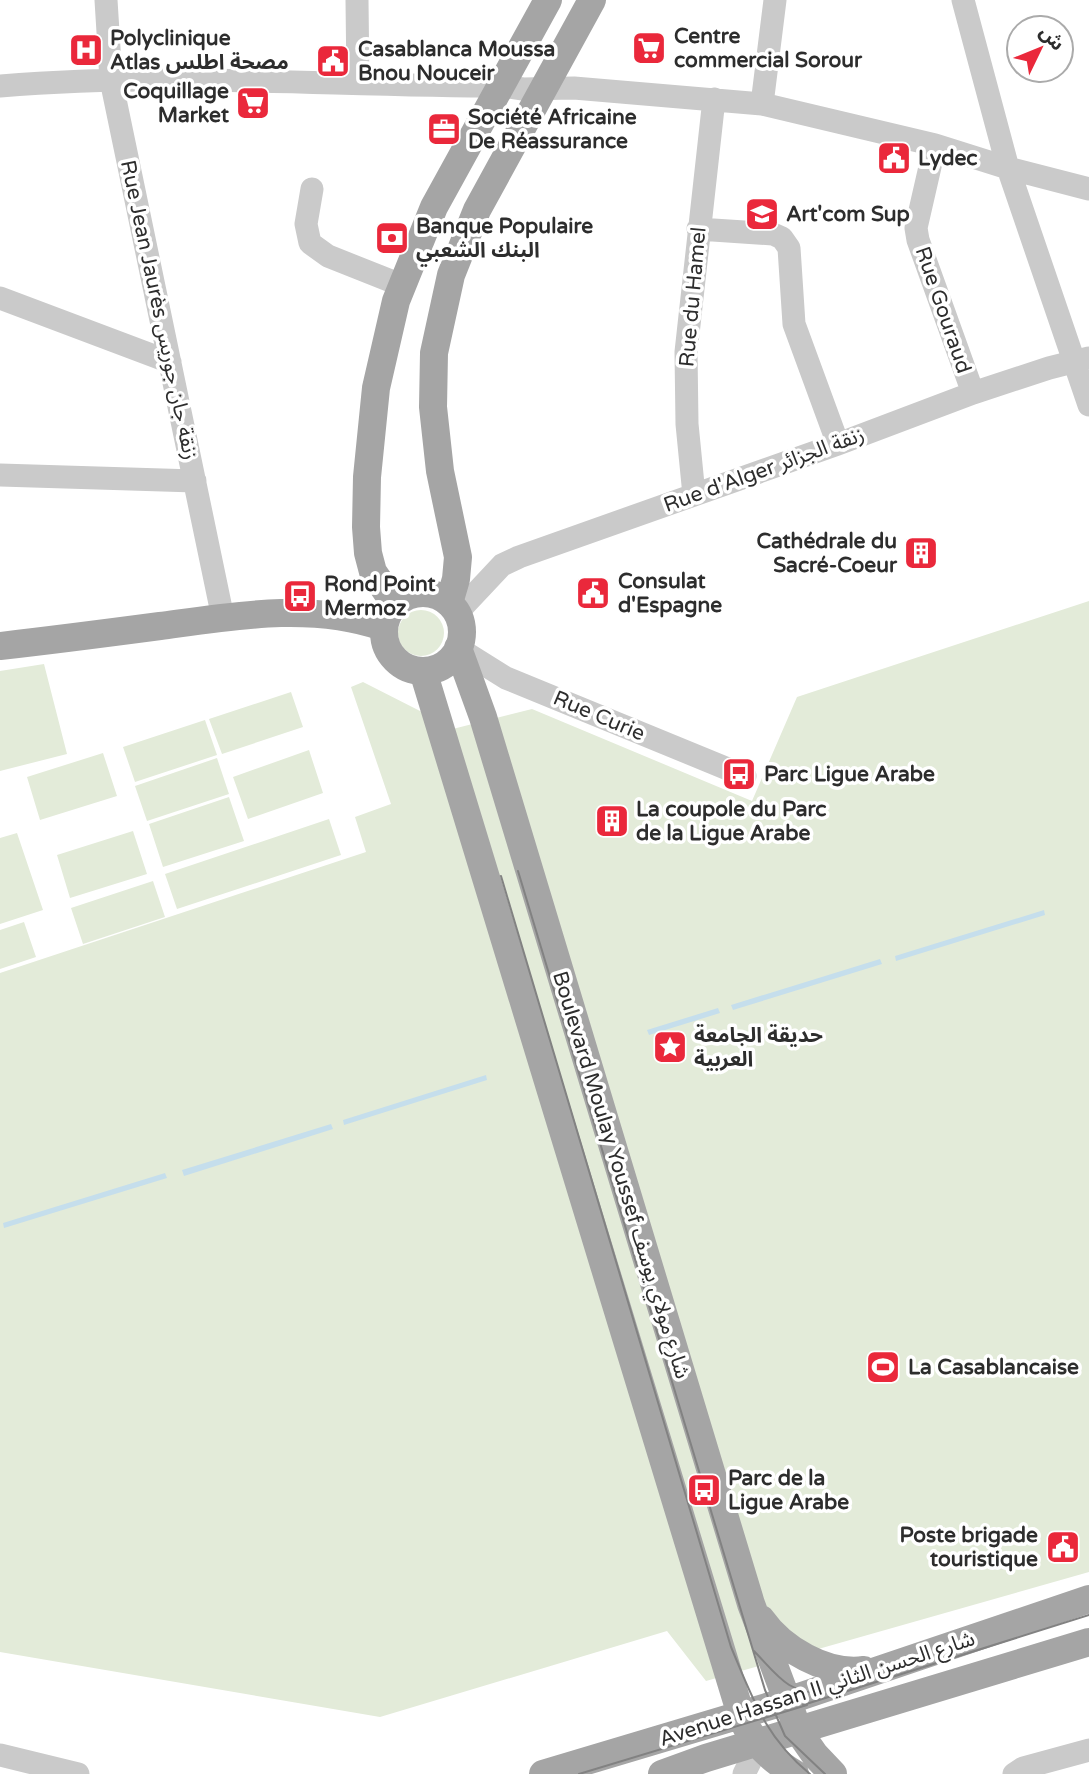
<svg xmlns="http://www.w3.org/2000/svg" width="1089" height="1774" viewBox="0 0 1089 1774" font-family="'Varela Round','Noto Sans Arabic',sans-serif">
  <rect width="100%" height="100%" fill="#fff"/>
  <!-- green -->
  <path fill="#e3ebd9" d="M1089,601V1572L706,1681L667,1631L380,1717L0,1652V973L366,852L355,817L391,804L351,687L363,682L422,712L429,735L532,709L752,801L797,697Z
    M398 633a23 23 0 1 1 46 0a23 23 0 1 1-46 0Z
    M44,664L67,754L0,771V671Z
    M291,692L303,727L222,754L209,719Z
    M205,720L217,755L135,782L123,747Z
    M309,750L323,793L248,819L233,777Z
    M103,753L117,796L40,820L27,777Z
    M217,758L229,794L147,821L135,786Z
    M229,797L244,841L163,867L149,824Z
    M329,819L341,855L177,909L165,874Z
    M133,831L147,874L70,898L57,855Z
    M17,833L43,910L0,924V838Z
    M153,881L165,917L83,944L71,908Z
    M24,922L36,957L0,969V930Z"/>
  <!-- water -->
  <path fill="#c5deec" d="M1044,910L1045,915L896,961L895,956Z
    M880,959L882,964L733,1010L731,1005Z
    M718,1008L720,1013L649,1035L647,1030Z
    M486,1075L487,1080L344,1125L343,1120Z
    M331,1124L333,1129L184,1176L182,1170Z
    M165,1173L167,1178L4,1228L3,1223Z"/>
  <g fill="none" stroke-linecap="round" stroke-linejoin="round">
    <!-- minor -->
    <path stroke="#cacaca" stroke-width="23" d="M106,0L111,80L223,618
      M357,0L358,83
      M963,0L1008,168L1089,405
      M0,86C167,72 335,86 502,86L523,89L574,88L762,104L935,145L1008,168L1089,189
      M762,104L775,0
      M935,145L916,228L918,240L973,393
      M312,189L306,224L310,243L328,256L401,285
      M698,229L773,234L782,238L789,248L794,324L838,444
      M0,298L170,362
      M0,475L195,481
      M694,495L687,424L686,352L714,99
      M457,613L502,565L519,557L838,444L973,393L1049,368L1089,358
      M458,648L506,678L745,776
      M0,1755L78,1774
      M744,1774L759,1744
      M1014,1774L1023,1768L1089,1750"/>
    <!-- major -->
    <path stroke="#a5a5a5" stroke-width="28" d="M384 632a39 39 0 1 1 78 0a39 39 0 1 1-78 0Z
      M449,603L456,579L458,557L440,471L433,407L434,353L451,275L477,210L592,0
      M395,604L373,572L368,553L366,527L367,477L376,388L396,301L434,207L548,0
      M0,646C53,640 107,633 160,626C233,616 311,602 383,627
      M458,648L483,717L751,1604L799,1732L815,1755L833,1774
      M423,671L741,1715C750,1741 772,1760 795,1774
      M761,1619C782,1649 826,1675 864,1670
      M543,1774L787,1701L1089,1599
      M662,1774L706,1758L1089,1642"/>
    <!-- tram -->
    <path stroke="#828282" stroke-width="2" d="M518,871L765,1690L785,1736L825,1774
      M501,876L731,1647C753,1699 765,1737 810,1774
      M754,1651C779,1677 787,1693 825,1694
      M579,1774L807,1705H803L1089,1615"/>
  </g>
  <!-- icons -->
  <defs>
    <g id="supermarket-square" transform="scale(1.75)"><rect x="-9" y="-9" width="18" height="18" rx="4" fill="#ea283b" stroke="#fff"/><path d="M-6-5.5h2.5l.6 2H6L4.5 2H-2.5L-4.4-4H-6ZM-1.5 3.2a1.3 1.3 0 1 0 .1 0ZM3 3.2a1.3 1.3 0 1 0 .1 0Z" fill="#fff"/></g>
    <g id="hospital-square" transform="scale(1.75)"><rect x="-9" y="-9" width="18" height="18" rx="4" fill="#ea283b" stroke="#fff"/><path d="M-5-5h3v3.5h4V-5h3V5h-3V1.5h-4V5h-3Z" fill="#fff"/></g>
    <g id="civic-square" transform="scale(1.75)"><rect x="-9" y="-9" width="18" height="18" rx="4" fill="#ea283b" stroke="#fff"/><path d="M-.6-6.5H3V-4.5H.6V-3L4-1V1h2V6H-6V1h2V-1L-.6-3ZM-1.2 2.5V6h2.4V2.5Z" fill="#fff"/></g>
    <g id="office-square" transform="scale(1.75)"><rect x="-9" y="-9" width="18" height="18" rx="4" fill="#ea283b" stroke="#fff"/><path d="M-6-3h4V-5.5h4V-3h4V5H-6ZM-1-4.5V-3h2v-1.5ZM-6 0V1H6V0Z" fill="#fff"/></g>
    <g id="school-square" transform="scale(1.75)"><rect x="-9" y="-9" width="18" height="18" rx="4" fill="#ea283b" stroke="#fff"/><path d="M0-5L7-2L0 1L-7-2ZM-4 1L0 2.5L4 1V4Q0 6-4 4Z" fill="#fff"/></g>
    <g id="bank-square" transform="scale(1.75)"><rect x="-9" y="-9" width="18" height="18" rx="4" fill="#ea283b" stroke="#fff"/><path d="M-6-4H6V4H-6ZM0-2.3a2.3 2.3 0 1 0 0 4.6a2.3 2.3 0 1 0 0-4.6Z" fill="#fff"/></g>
    <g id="building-square" transform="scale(1.75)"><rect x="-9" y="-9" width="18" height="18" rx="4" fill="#ea283b" stroke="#fff"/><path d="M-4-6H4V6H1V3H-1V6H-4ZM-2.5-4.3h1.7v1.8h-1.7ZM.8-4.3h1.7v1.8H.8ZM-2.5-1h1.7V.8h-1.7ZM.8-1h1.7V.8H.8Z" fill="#fff"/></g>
    <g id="bus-square" transform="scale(1.75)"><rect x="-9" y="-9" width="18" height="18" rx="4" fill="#ea283b" stroke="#fff"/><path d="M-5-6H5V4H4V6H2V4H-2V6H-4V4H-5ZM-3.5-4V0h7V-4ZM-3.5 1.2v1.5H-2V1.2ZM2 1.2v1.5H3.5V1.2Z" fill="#fff"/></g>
    <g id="sight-square" transform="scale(1.75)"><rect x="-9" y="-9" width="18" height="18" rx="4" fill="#ea283b" stroke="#fff"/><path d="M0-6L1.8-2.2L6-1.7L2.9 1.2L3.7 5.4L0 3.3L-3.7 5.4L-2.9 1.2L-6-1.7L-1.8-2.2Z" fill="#fff"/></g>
    <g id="stadium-square" transform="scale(1.75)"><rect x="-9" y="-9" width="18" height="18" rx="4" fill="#ea283b" stroke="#fff"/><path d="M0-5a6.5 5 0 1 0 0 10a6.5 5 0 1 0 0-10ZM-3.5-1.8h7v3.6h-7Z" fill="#fff"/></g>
  </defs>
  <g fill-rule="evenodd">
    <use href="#supermarket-square" x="649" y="48"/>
    <use href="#hospital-square" x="86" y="50"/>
    <use href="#civic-square" x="333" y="61"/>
    <use href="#supermarket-square" x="253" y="103"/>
    <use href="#office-square" x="444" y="129"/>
    <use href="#civic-square" x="894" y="158"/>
    <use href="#school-square" x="762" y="214"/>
    <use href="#bank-square" x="392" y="238"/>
    <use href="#building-square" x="921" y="553"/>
    <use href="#civic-square" x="593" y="593"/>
    <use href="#bus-square" x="300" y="596"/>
    <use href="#bus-square" x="739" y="774"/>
    <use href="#building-square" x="612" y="821"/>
    <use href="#sight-square" x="670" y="1047"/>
    <use href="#stadium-square" x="883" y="1367"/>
    <use href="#bus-square" x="704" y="1490"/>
    <use href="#civic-square" x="1063" y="1547"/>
  </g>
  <g text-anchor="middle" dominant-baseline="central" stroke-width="7" stroke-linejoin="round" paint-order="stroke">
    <!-- poi labels -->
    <g font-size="21" font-weight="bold" fill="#2d2d2d" stroke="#fff" text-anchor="start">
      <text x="674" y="36">Centre<tspan x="674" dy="24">commercial Sorour</tspan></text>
      <text x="110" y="38">Polyclinique<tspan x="110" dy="24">Atlas مصحة اطلس</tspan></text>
      <text x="358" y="49">Casablanca Moussa<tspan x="358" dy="24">Bnou Nouceir</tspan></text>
      <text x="229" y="91" text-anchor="end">Coquillage<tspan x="229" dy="24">Market</tspan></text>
      <text x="468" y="117">Société Africaine<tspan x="468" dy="24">De Réassurance</tspan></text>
      <text x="918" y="158">Lydec</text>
      <text x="786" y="214">Art'com Sup</text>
      <text x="416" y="226">Banque Populaire<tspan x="416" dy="24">البنك الشعبي</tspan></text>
      <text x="897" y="541" text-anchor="end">Cathédrale du<tspan x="897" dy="24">Sacré-Coeur</tspan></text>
      <text x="618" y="581">Consulat<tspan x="618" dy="24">d'Espagne</tspan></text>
      <text x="324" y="584">Rond Point<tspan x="324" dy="24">Mermoz</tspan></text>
      <text x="764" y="774">Parc Ligue Arabe</text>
      <text x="636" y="809">La coupole du Parc<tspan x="636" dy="24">de la Ligue Arabe</tspan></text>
      <text x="694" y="1035">حديقة الجامعة<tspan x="694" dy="24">العربية</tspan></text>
      <text x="908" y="1367">La Casablancaise</text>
      <text x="728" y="1478">Parc de la<tspan x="728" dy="24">Ligue Arabe</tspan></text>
      <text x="1038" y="1535" text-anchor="end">Poste brigade<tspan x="1038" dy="24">touristique</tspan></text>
    </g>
    <!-- street labels -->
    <g font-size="21" fill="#2d2d2d" stroke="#fff">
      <text transform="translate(693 297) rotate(-85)">Rue du Hamel</text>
      <text transform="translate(159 310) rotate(78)">Rue Jean Jaurès زنقة جان جوريس</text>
      <text transform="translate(943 310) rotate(71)">Rue Gouraud</text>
      <text transform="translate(764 470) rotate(-20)">Rue d'Alger زنقة الجزائر</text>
      <text transform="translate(599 716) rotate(23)">Rue Curie</text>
      <text transform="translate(621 1175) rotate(73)">Boulevard Moulay Youssef شارع مولاي يوسف</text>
      <text transform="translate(817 1689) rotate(-18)">Avenue Hassan II شارع الحسن الثاني</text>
    </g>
  </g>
  <!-- north arrow -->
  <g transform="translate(1040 49) rotate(47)"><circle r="33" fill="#ffffff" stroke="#ababab" stroke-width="2"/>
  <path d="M0-5L12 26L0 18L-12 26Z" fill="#ea283b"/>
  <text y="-10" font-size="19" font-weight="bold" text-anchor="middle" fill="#2d2d2d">ش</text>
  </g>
</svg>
